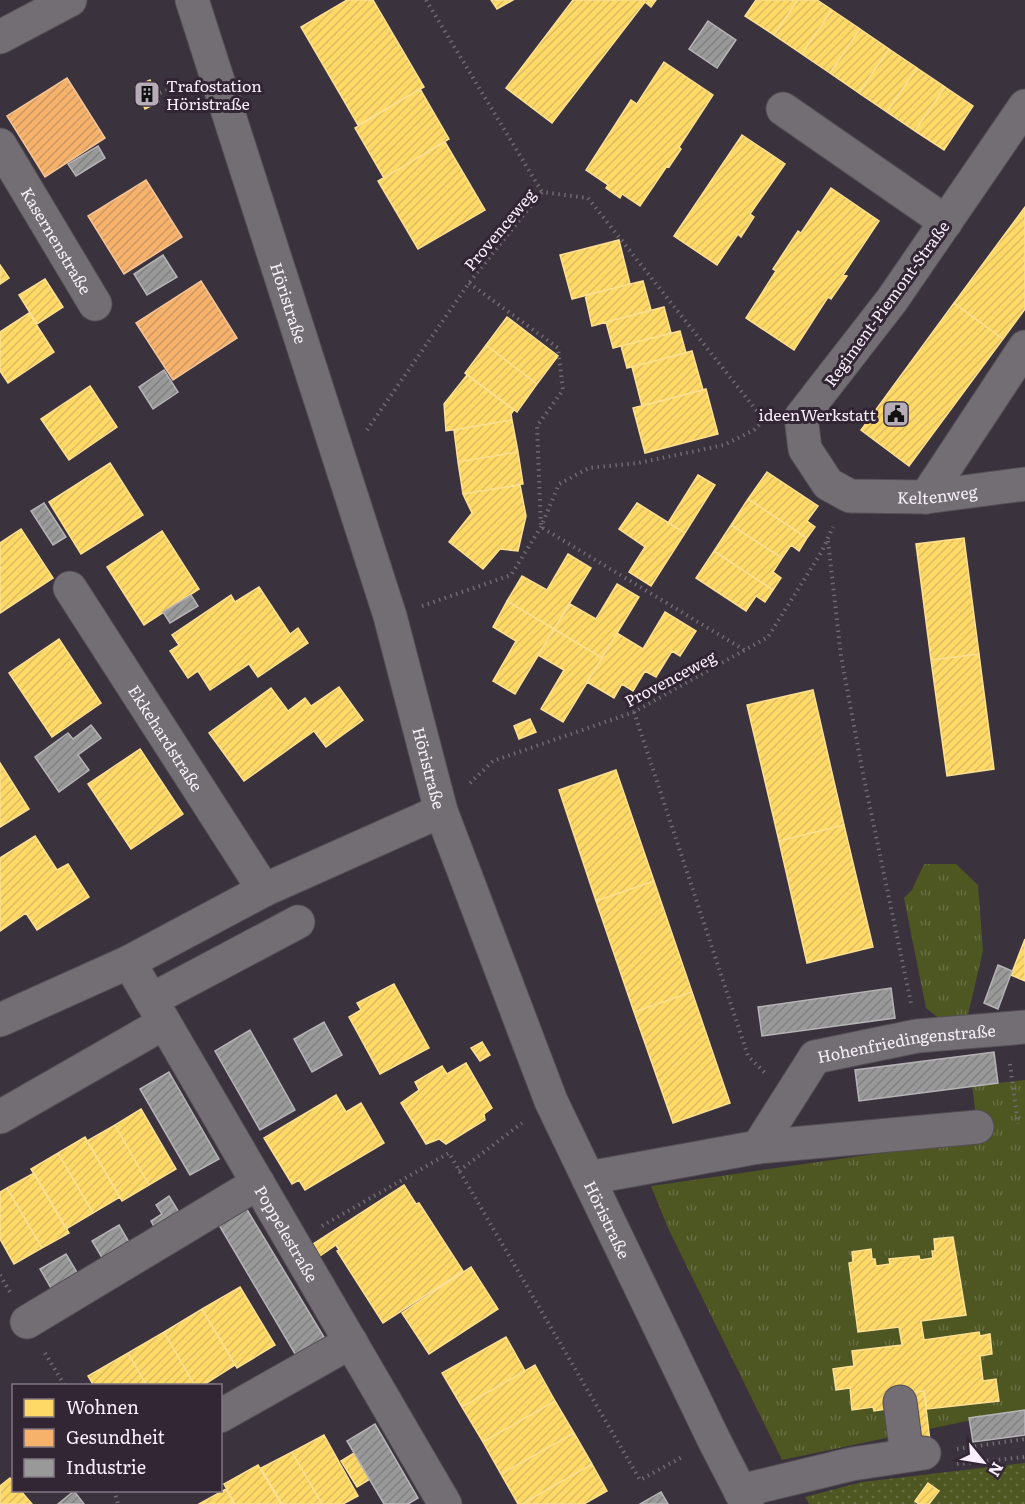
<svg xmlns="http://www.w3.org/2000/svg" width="1025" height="1504" viewBox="0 0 1025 1504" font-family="Literata,serif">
  <defs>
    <pattern id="grass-tufts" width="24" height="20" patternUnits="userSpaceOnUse" patternTransform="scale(1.5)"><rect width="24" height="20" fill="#4e5622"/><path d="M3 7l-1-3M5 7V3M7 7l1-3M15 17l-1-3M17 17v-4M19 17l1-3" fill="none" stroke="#686f43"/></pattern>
    <pattern id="garden-dots" width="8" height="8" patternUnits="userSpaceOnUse" patternTransform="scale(1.5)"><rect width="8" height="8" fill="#4e5622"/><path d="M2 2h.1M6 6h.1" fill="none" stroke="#686f43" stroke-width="1.8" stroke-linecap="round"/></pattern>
    <pattern id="homes-hatch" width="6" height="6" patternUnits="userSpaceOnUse" patternTransform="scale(1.5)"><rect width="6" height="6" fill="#ffd966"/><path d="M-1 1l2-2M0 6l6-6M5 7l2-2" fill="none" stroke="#dbbc61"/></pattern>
    <pattern id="health-hatch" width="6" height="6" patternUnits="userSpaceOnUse" patternTransform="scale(1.5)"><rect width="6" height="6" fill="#f6b26b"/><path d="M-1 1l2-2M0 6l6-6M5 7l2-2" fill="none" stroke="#cb9863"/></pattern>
    <pattern id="industry-hatch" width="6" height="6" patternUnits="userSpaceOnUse" patternTransform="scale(1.5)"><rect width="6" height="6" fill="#999"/><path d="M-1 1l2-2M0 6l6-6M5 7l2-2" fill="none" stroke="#818182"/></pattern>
  </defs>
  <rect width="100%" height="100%" fill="#3a323c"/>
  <!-- grass -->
  <path fill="url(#grass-tufts)" d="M924,864H956L978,885L983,951L967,1019L945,1023L926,1008L904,898L912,890Z
    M1025,1080V1410L1000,1414L782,1460L668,1228L651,1186L979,1139L972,1086Z"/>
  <!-- garden -->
  <path fill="url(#garden-dots)" d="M1025,1463V1504H809L805,1497L862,1482Z"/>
  <!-- homes -->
  <path fill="url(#homes-hatch)" stroke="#fde092" stroke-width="1.5" d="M347,0H373L424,87L358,125L301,27Z
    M491,0H513L497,9Z
    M573,0H656L651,7L645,2L552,123L506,88Z
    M756,0H798L774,35L745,16Z
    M798,0H817L832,10L802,54L774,35Z
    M832,10L860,29L830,73L802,54Z
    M860,29L889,49L859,93L830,73Z
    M889,49L917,68L887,112L859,93Z
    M664,62L713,95L679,147L681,149L669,167L667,166L640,206L622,194L620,198L606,188L608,185L586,170L631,100L637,104Z
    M917,68L945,87L915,131L887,112Z
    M150,80L159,102L145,109L135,87Z
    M945,87L973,106L944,150L915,131Z
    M420,89L449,139L384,178L355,128Z
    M742,135L785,164L750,214L754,217L741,237L738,234L717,265L674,236Z
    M445,142L485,210L418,249L378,181Z
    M831,188L879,221L843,275L847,276L831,299L828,297L794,350L746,318L776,271L773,269L798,231L801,233Z
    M1025,207V309L1003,339L954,303Z
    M619,240L630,284L572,299L560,255Z
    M0,265L9,278L0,284Z
    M45,279L63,307L37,324L19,295Z
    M643,281L651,310L592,326L585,295Z
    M954,303L1003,339L909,466L861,430Z
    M664,307L671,333L613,348L606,322Z
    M29,313L54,352L8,383L0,371V332Z
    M507,317L558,356L537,384L486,345Z
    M680,331L686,353L627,368L621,346Z
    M486,345L537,384L517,412L465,373Z
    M692,351L703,390L642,406L632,367Z
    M467,375L514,410L511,414L512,420L446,431L444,404Z
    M90,386L117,427L69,460L41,419Z
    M706,389L718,434L645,453L633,408Z
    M512,420L518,452L458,462L454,430Z
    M518,452L523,484L463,494L458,462Z
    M110,463L143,515L81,554L49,502Z
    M767,472L818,506L807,521L815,527L807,538L748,499Z
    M698,475L715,485L685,533L668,523Z
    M520,485L526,516L518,551L500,549L483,569L449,542L472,513L463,494Z
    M748,499L807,538L799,551L791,545L782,558L731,525Z
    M637,503L685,533L651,586L629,572L645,547L619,529Z
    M731,525L782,558L773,572L781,578L773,590L714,551Z
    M21,529L53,578L0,613V543Z
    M162,531L199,589L144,625L107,567Z
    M964,538L979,654L931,660L916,544Z
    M714,551L773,590L765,602L756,596L746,611L696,578Z
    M568,554L591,568L554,629L507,601L522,576L547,590Z
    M617,584L639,597L602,658L554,629L570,604L596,619Z
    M259,587L290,634L298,628L308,643L258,677L249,664L210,690L198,671L188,678L170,651L179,645L172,635L231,595L235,602Z
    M507,601L554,629L515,694L493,681L516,641L493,627Z
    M665,612L696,631L680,656L672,651L656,677L645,671L633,691L622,684L614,698L587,682L617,633L643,649Z
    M554,629L602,658L563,722L541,709L564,670L538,655Z
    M59,639L101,703L52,737L9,673Z
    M979,654L994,769L947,776L931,660Z
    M339,687L363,720L326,747L314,731L244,781L209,733L271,688L288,711L305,698L311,706Z
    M813,690L844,825L779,841L747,705Z
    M530,719L536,732L519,739L514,726Z
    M140,749L183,814L131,849L88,784Z
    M0,763L29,809L0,827Z
    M616,770L654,881L596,901L559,790Z
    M844,825L873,947L807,963L779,841Z
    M35,836L57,870L68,864L89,897L37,930L26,913L0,931V858Z
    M654,881L692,992L634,1012L596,901Z
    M1025,939V981L1011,975Z
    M394,984L429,1048L380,1074L349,1017L361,1010L357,1003Z
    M692,992L730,1103L673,1123L634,1012Z
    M482,1042L490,1055L480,1061L471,1048Z
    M466,1063L492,1108L484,1114L485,1120L446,1144L439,1139L426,1144L401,1103L419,1090L415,1082L442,1066L447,1074Z
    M336,1095L346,1112L361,1103L384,1143L305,1190L299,1180L292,1184L264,1138Z
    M141,1109L176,1169L149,1185L115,1125Z
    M115,1125L149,1185L122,1201L87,1141Z
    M85,1137L120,1197L93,1213L58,1153Z
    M58,1153L93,1213L66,1229L31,1169Z
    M34,1173L69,1233L42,1248L7,1188Z
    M404,1185L416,1204L419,1203L463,1271L383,1323L337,1251L339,1250L336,1245L317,1258L310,1246Z
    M7,1188L42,1248L14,1264L0,1239V1192Z
    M953,1237L966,1315L921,1321L924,1340L979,1332L980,1336L990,1334L992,1354L980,1356L983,1381L996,1379L999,1401L927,1409L924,1391L908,1393L893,1408L874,1411L873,1407L852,1410L850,1388L836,1390L833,1369L854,1366L852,1351L902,1345L899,1327L858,1332L849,1263L853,1262L852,1252L871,1249L872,1259H875L876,1266L890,1264L889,1259L919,1256L920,1260L933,1258L932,1251H935L934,1239Z
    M471,1267L498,1309L429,1354L402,1313Z
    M240,1287L275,1345L237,1368L202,1309Z
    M202,1309L235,1365L202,1386H195L164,1332Z
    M164,1332L195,1386H147L128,1353Z
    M506,1337L525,1371L462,1407L442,1373Z
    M128,1353L147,1386H94L88,1376Z
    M535,1365L555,1401L483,1442L462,1407Z
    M924,1391L930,1441L914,1443L908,1393Z
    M555,1401L574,1433L501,1474L483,1442Z
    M574,1433L592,1464L522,1504H518L501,1474Z
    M324,1435L358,1496L343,1504H322L292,1452Z
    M292,1452L322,1504H282L261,1468Z
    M354,1453L370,1479L357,1487L341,1461Z
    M592,1464L607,1491L584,1504H522Z
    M258,1465L281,1504H235L224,1484Z
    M10,1478L14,1482V1490H20L32,1504H0V1486Z
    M928,1483L939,1491L929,1504H919L915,1501Z
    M226,1489L234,1504H199Z"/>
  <!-- health -->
  <path fill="url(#health-hatch)" stroke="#f7c496" stroke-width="1.5" d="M67,78L105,138L45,177L7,116Z
    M146,180L182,237L124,274L88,216Z
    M201,281L237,338L173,380L136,323Z"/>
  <!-- industry -->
  <path fill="url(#industry-hatch)" stroke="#b6b3b6" stroke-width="1.5" d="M708,21L736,40L717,68L689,49Z
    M98,146L105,158L76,176L68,164Z
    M163,255L177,277L147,295L134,274Z
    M164,370L178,392L153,409L139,387Z
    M44,503L66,537L53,545L31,511Z
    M191,595L198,606L170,623L163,612Z
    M91,725L101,738L78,755L89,770L59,792L35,757L68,733L73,739Z
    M998,965L1012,971L998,1009L984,1003Z
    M891,988L895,1018L762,1036L758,1007Z
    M324,1022L342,1055L312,1072L294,1039Z
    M250,1030L295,1110L260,1130L215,1051Z
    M994,1052L998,1083L859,1101L855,1070Z
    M169,1072L219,1159L190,1175L140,1089Z
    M169,1196L183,1219L157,1232L151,1221L162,1214L156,1205Z
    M243,1203L330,1347L301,1364L216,1220Z
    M119,1225L133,1249L107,1266L92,1241Z
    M66,1254L81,1279L55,1295L40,1269Z
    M1025,1410V1435L973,1442L969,1418Z
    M375,1424L418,1498L408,1504H384L347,1441Z
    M74,1491L84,1504H58Z
    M661,1492L668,1504H640Z"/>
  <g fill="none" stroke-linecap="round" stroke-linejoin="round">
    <!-- minor casing -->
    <g stroke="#554e56" stroke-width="35">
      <g id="minor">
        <path id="s1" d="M192,0L390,616L441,811L551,1101L714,1440L747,1504"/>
        <path d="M0,37L70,0"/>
        <path id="s2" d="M1025,106L892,300L801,417L805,449L828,484L850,496L926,497L1025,484"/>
        <path d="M783,109L946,222"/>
        <path id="s3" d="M0,145L95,304"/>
        <path d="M926,497L1025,347"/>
        <path id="s4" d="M70,588L264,890"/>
        <path id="s5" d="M129,962L445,1504"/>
        <path d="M151,1000L298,922"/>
        <path d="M0,1020L129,962L264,890L441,811"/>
        <path d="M0,1117L164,1023"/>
        <path d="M758,1147L977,1127"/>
        <path id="s6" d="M588,1178L758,1147L815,1057L917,1036L1025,1027"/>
        <path d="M27,1322L258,1183"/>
        <path d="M900,1402L907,1455"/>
        <path d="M220,1416L351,1342"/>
        <path d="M740,1491L852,1464L924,1453"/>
      </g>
    </g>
    <!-- path -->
    <path stroke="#706a72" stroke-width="4" stroke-dasharray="1.5 4.5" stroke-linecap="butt" d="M426,0L542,192
      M160,93L183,84
      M469,283L558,348L563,390L537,426L541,527L746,651
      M367,430L469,283L542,192L588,198L764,420H767
      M828,541L841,656L863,774L911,1003
      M422,606L511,575L541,527L559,484L589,468L638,463L724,445L754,430L764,420
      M634,712L748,1056L765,1073
      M470,783L493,761L634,712L768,637L822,551L833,527
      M1010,1064L1018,1124
      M459,1171L522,1123
      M322,1226L449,1153L640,1480L684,1456
      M0,1275L10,1292
      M45,1353L65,1386
      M957,1449L1025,1439
      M957,1464L1025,1457
      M114,1490L118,1504"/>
    <!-- minor -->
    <use href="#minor" stroke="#736e74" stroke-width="33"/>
  </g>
  <!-- icons -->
  <defs>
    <g id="building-square" transform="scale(1.35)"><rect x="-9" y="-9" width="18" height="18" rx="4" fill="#b6adb8" stroke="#322534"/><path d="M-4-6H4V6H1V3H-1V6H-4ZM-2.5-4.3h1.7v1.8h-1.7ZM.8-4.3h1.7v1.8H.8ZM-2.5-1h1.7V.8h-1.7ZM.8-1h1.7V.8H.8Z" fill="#111"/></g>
    <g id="civic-square" transform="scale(1.35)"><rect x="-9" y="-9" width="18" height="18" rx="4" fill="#b6adb8" stroke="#322534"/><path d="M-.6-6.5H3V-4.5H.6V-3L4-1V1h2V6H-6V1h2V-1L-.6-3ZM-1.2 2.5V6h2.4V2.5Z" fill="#111"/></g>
  </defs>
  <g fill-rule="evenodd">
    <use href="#building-square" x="147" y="94"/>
    <use href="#civic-square" x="896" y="414"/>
  </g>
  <g text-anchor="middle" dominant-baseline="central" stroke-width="6" stroke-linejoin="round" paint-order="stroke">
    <!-- poi labels -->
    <g font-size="16" fill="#f8effa" stroke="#322534" text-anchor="start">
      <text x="166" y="85">Trafostation<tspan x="166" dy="18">Höristraße</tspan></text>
      <text x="876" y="414" text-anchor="end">ideenWerkstatt</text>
    </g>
    <!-- street labels -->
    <g font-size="16" fill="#f8effa" stroke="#322534">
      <text transform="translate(499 229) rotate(-50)">Provenceweg</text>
      <text stroke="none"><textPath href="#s3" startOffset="111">Kasernenstraße</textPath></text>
      <text stroke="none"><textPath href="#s1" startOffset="318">Höristraße</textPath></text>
      <text transform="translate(886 303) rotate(-54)">Regiment-Piemont-Straße</text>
      <text stroke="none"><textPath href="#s2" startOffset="570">Keltenweg</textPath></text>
      <text transform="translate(670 678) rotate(-28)">Provenceweg</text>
      <text stroke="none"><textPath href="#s4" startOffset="178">Ekkehardstraße</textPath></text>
      <text stroke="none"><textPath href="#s1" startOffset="804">Höristraße</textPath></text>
      <text stroke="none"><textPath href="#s6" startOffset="372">Hohenfriedingenstraße</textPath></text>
      <text stroke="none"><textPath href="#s1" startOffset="1290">Höristraße</textPath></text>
      <text stroke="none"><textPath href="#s5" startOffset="314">Poppelestraße</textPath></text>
    </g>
  </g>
  <!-- legend -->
  <rect x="12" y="1384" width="210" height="108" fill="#322534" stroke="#817683" stroke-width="1.5"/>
  <rect x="24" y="1399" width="30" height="18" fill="#ffd966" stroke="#817683" stroke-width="1.5"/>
  <text x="66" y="1414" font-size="18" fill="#f8effa">Wohnen</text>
  <rect x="24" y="1429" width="30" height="18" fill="#f6b26b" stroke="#817683" stroke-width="1.5"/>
  <text x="66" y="1444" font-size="18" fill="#f8effa">Gesundheit</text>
  <rect x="24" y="1459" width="30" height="18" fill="#999999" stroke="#817683" stroke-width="1.5"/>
  <text x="66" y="1474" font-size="18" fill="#f8effa">Industrie</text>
  <!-- north arrow -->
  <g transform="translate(983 1462) rotate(120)" stroke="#322534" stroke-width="4.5" paint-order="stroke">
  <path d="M0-4.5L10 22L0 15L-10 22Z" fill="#f8effa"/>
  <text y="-9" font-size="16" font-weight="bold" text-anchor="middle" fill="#f8effa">N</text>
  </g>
</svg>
